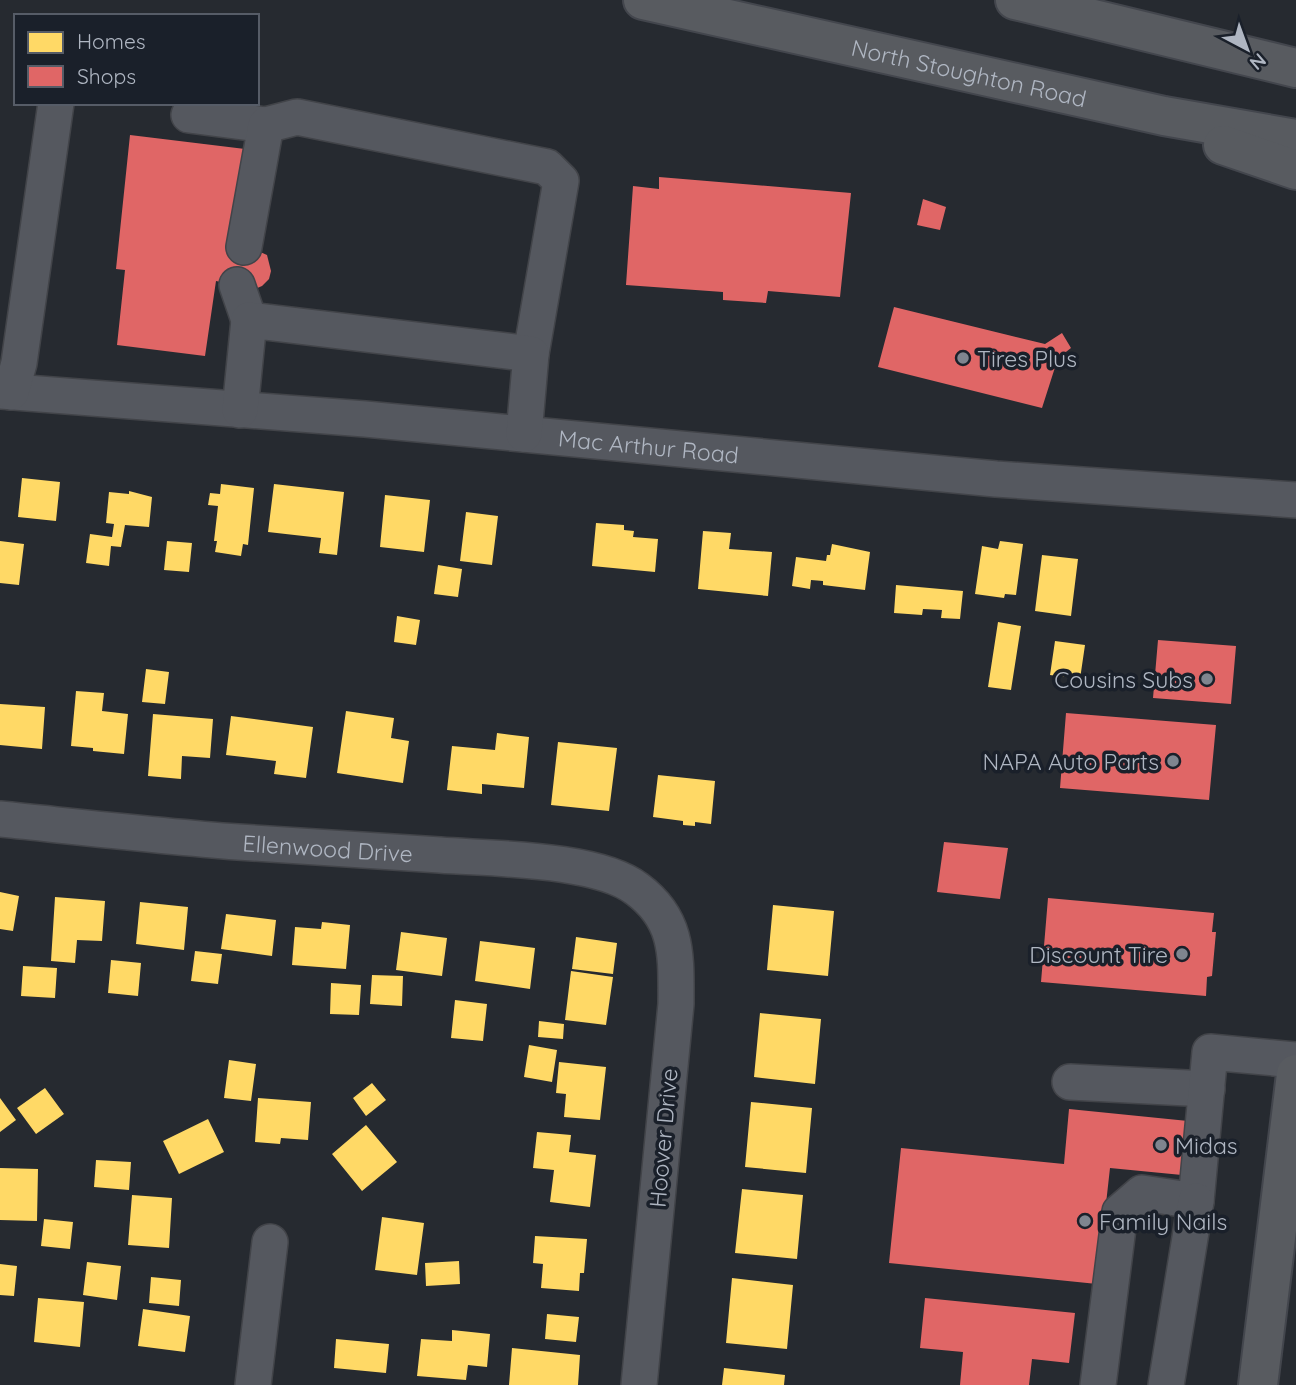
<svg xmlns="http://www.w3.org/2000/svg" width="1296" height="1385" viewBox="0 0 1296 1385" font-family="Quicksand,sans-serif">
  <rect width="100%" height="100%" fill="#262a30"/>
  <!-- homes -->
  <path fill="#ffd966" d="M22,478L60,482L56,521L18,517Z
    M221,484L254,488L248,545L243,544L241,556L215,552L217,541H214L218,506L208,505L210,493L220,494Z
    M274,484L344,492L337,555L319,553L321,538L268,532Z
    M129,491L152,497L149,527L125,525L121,547L111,546L109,566L86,563L90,534L112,537L114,524L106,523L109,492L129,494Z
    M385,495L430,500L424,552L380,547Z
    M466,512L498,516L492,565L460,561Z
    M596,523L624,525V530L634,531L633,537L658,539L655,572L592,566Z
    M703,531L731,533L729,549L772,552L768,596L698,589Z
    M0,541L24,544L19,585L0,583Z
    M167,541L192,543L189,572L164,570Z
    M1000,541L1023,544L1016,595L1005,594L1004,598L975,594L982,546L998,549Z
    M832,544L870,552L865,590L823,585V581L811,580L810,589L792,586L796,557L826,561L827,555H830Z
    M1042,555L1078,559L1071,616L1035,611Z
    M438,565L462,569L458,597L434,594Z
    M896,585L963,591L960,619L941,618L942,610L923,609L922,615L894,613Z
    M397,616L420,620L416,645L394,642Z
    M998,622L1021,626L1011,690L988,687Z
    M1055,641L1085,645L1080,679L1050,675Z
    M146,669L169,672L165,704L142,702Z
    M76,691L104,693L102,711L128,714L124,754L93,751V748L71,746Z
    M0,704L45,707L42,749L0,745Z
    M346,711L394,718L391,738L409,741L403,783L337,773Z
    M153,714L213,719L210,758L182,756L181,779L148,776Z
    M231,716L313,727L306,778L274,774L276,761L226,755Z
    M497,733L529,737L524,788L482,784V794L447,790L452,746L495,750Z
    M558,742L617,748L609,811L551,805Z
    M658,775L715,781L711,824L695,822V826L683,825V821L653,817Z
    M0,892L19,896L13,931L0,929Z
    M55,897L105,901L102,941L77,940L75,963L51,961Z
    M140,902L188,907L184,950L136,944Z
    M773,905L834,911L828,976L767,970Z
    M226,914L276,920L272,956L221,949Z
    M322,922L350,925L346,969L292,965L295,927L321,929Z
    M401,932L447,938L442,976L396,970Z
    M576,937L617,943L613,974L572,969Z
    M480,941L535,948L530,989L475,981Z
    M195,951L222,954L218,984L191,981Z
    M111,960L141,963L138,996L108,993Z
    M23,966L57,968L55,998L21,996Z
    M571,971L613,977L606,1025L565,1020Z
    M372,975L403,976L402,1006L370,1004Z
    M331,983L361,985L359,1015L330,1014Z
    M455,1000L487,1004L483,1041L451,1038Z
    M760,1013L821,1019L815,1084L754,1077Z
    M539,1021L564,1024L563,1039L538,1037Z
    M529,1045L557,1050L552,1082L524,1077Z
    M229,1060L256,1064L251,1101L224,1098Z
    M559,1062L606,1067L600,1120L564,1117L566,1094L556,1093Z
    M372,1083L386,1100L366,1116L353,1098Z
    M45,1088L64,1114L36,1134L17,1108Z
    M0,1098L16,1120L0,1132Z
    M258,1098L311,1102L308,1140L281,1138L280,1144L255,1142Z
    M751,1102L812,1108L806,1173L745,1167Z
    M208,1119L224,1152L179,1174L163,1141Z
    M366,1125L397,1162L362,1191L332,1154Z
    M537,1132L571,1135L569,1152L596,1155L590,1207L550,1202L554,1170L533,1168Z
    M96,1160L131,1162L129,1190L94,1187Z
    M0,1168L38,1169L37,1221L0,1220Z
    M742,1189L803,1195L797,1259L735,1253Z
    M132,1195L172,1198L169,1248L128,1245Z
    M382,1217L424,1223L417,1275L375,1270Z
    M44,1219L73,1222L70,1249L41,1246Z
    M535,1236L587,1239L584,1273H580L579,1291L541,1288L543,1264L533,1263Z
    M459,1261L460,1284L426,1286L425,1263Z
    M87,1262L121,1266L117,1300L83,1295Z
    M0,1264L17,1266L14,1296L0,1295Z
    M151,1277L181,1280L179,1306L149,1303Z
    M732,1278L793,1285L787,1349L726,1343Z
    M38,1298L84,1302L80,1347L34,1342Z
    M143,1309L190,1316L185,1352L138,1346Z
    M547,1314L579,1317L576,1342L545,1339Z
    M452,1330L490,1334L487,1367L468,1365L466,1380L417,1376L421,1339L452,1341Z
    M336,1339L389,1344L386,1373L334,1368Z
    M512,1348L580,1355L578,1385H509Z
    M724,1368L785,1375L784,1385H722Z"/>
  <!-- shops -->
  <path fill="#e06666" d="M130,135L245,149L251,248L267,255L271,271L269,279L262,286L255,289L216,281L205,356L117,345L125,270L116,269Z
    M659,177L851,193L840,297L768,291L766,303L723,300V292L626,285L633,186L659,189Z
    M923,199L946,207L940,230L917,225Z
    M894,307L1045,344L1062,333L1071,348L1058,358L1042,408L878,367Z
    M1158,640L1236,646L1231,704L1153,698Z
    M1066,713L1216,725L1209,800L1060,788Z
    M944,842L1008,848L1000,899L937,892Z
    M1048,898L1214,913L1212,932H1216L1212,976L1207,977L1206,996L1041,982Z
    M1069,1109L1188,1121L1182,1175L1110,1168L1097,1284L889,1263L901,1148L1064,1164Z
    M925,1298L1075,1313L1069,1363L1032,1359L1029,1385H960L963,1352L920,1348Z"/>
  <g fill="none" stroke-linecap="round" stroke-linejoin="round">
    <!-- minor casing -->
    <g stroke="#424449" stroke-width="38">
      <g id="minor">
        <path d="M189,115L266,125"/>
        <path d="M244,247L266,125L297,117L547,167L561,181L531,354"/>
        <path d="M237,285L249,320"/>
        <path id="s1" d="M0,391L365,419L996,479L1296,500"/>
        <path d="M11,392L19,363L56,103"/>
        <path d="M240,410L249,320L531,354L524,434"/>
        <path id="s2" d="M0,819C79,827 159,836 238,842C306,847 373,851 440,855C491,859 597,858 637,889C679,920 676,956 676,1004L639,1385"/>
        <path d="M1070,1082L1207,1089"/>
        <path d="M253,1385L270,1242"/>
        <path d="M1098,1385L1120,1212L1142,1193L1196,1201L1210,1052L1296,1060"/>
        <path d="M1166,1385L1196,1201"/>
      </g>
    </g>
    <!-- major casing -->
    <g stroke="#43464d" stroke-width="42">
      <g id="major">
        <path id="s3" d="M643,0L1164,116L1296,139"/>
        <path d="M1015,0L1296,68"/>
        <path d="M1223,145L1296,170"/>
        <path d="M1258,1385L1296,1074"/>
      </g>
    </g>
    <!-- minor -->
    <use href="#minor" stroke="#55585f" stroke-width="35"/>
    <!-- major -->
    <use href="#major" stroke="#585b60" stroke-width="38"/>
  </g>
  <!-- markers -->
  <g fill="#7f858f" stroke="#1a202a" stroke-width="2.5">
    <circle cx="963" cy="358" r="7"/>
    <circle cx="1207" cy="679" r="7"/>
    <circle cx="1173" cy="761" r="7"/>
    <circle cx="1182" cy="954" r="7"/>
    <circle cx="1161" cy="1145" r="7"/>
    <circle cx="1085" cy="1221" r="7"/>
  </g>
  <g text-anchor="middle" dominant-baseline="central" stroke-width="7" stroke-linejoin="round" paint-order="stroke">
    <!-- street labels -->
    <g font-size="23" fill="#afb6c2" stroke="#1a202a">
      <text stroke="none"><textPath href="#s3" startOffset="334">North Stoughton Road</textPath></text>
      <text stroke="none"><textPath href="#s1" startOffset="651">Mac Arthur Road</textPath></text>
      <text stroke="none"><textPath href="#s2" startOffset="329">Ellenwood Drive</textPath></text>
      <text transform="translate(663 1138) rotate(-85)">Hoover Drive</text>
    </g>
    <!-- poi labels -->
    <g font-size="23" fill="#afb6c2" stroke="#1a202a" text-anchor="start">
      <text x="977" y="358">Tires Plus</text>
      <text x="1193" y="679" text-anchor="end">Cousins Subs</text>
      <text x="1159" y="761" text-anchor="end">NAPA Auto Parts</text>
      <text x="1168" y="954" text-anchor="end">Discount Tire</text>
      <text x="1175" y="1145">Midas</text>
      <text x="1099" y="1221">Family Nails</text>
    </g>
  </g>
  <!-- legend -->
  <rect x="14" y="14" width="245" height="91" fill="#1a202a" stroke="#565c67" stroke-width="2"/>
  <rect x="28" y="32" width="35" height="21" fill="#ffd966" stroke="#565c67" stroke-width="2"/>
  <text x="77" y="49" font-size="21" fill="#afb6c2">Homes</text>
  <rect x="28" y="66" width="35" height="21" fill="#e06666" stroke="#565c67" stroke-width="2"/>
  <text x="77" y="84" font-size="21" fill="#afb6c2">Shops</text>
  <!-- north arrow -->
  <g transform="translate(1247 49) rotate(139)" stroke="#1a202a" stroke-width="5" paint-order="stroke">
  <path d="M0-5L12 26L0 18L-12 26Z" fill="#afb6c2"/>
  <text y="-10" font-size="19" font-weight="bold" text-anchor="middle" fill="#afb6c2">N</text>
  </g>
</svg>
